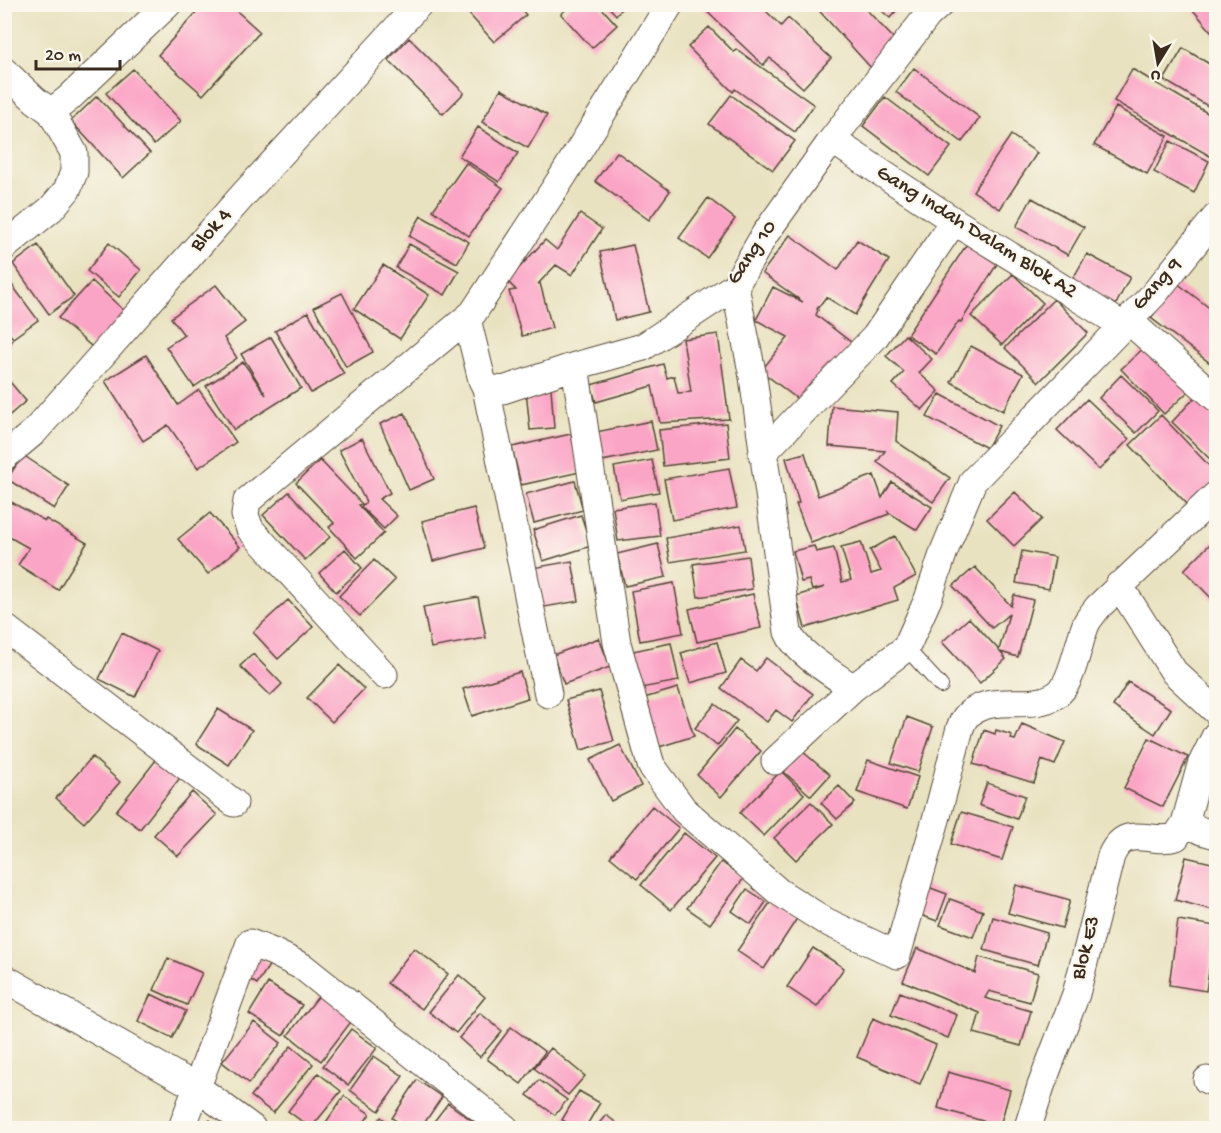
<svg xmlns="http://www.w3.org/2000/svg" width="1221" height="1133" viewBox="0 0 1221 1133" font-family="'Gochi Hand',sans-serif">
  <rect width="100%" height="100%" fill="#fbf7ec"/>
  <filter id="ink" filterUnits="userSpaceOnUse"><feTurbulence type="fractalNoise" baseFrequency=".0167" numOctaves="2"/><feDisplacementMap in="SourceGraphic" scale="12" xChannelSelector="R" yChannelSelector="G"/><feConvolveMatrix kernelMatrix="1 2 1 2 8 2 1 2 1" color-interpolation-filters="sRGB"/></filter>
  <filter id="wash" filterUnits="userSpaceOnUse"><feTurbulence type="fractalNoise" baseFrequency=".008" numOctaves="4" result="noise"/><feDisplacementMap in="SourceGraphic" scale="24" xChannelSelector="R" yChannelSelector="G"/><feGaussianBlur stdDeviation="1.35" result="paint"/><feColorMatrix in="noise" values="0 0 0 0 0 0 0 0 0 0 0 0 0 0 0 0 0 1.4 0 .05"/><feComposite in="paint" operator="in"/></filter>
  <g filter="url(#wash)">
    <rect width="100%" height="100%" fill="#e9e2c1"/>
    <g id="blocks">
      <!-- building -->
      <path fill="#fba5c6" d="M204,4H229L260,32L203,95L158,55Z
        M460,4H517L526,15L494,42Z
        M572,4H598L617,25L592,48L561,14Z
        M606,4H627L616,15Z
        M699,4H759L781,26L788,18L831,58L803,88L770,58L763,65Z
        M813,4H861L899,44L872,69Z
        M874,4H902L890,18Z
        M1188,4H1216V37Z
        M709,27L734,52L736,49L814,105L795,132L735,89L733,92L688,47Z
        M409,38L464,93L443,114L388,60Z
        M1183,48L1216,68V111L1164,80Z
        M914,68L980,118L962,142L896,92Z
        M133,69L181,121L154,145L106,93Z
        M1132,69L1216,118L1215,159L1114,101Z
        M501,89L547,115L528,148L482,122Z
        M731,95L795,141L773,170L709,124Z
        M97,96L150,153L123,178L71,121Z
        M885,97L951,147L929,176L863,126Z
        M1116,107L1168,136L1147,174L1094,145Z
        M478,127L518,153L499,182L459,156Z
        M1011,135L1037,153L1000,209L973,191Z
        M1170,141L1209,161L1194,193L1154,172Z
        M617,152L670,191L649,220L595,181Z
        M466,163L503,188L469,236L433,210Z
        M708,198L735,219L707,258L679,238Z
        M1032,198L1084,227L1068,255L1016,227Z
        M580,214L602,229L572,275L556,265L538,284L540,283L552,328L522,336L509,291L516,290L507,281L545,240L557,250Z
        M421,216L469,242L457,263L409,236Z
        M790,235L838,270L857,240L889,260L855,315L826,297L817,309L818,310L816,315L852,343L804,404L761,371L788,337L756,320L773,287L803,302L762,273Z
        M109,243L141,270L119,297L87,271Z
        M409,244L459,271L445,295L396,268Z
        M967,244L997,264L961,322L959,321L936,354L907,335Z
        M38,245L74,296L49,314L13,264Z
        M633,245L649,312L615,320L600,252Z
        M1087,254L1130,277L1113,310L1071,282Z
        M383,265L429,295L400,339L354,309Z
        M4,274L38,320L13,338L4,327Z
        M1013,274L1043,303L1002,345L971,316Z
        M92,281L131,317L97,351L58,318Z
        M1177,283L1216,313V362L1214,366L1151,318Z
        M216,285L245,322L224,338L237,358L194,387L166,347L184,335L171,318Z
        M342,293L373,352L346,367L314,307Z
        M1054,299L1088,333L1039,382L1005,348Z
        M308,312L344,374L311,393L275,331Z
        M718,334L729,419L660,423L652,386L596,402L591,385L663,364L667,378L674,376L678,393L691,392L683,339Z
        M905,335L932,359L919,373L939,391L922,410L893,384L904,372L886,356Z
        M4,337L12,341L4,356Z
        M271,337L301,388L234,430L206,386L243,362L266,395L241,354Z
        M1148,344L1191,389L1164,414L1121,369Z
        M971,346L1023,374L1003,411L951,382Z
        M146,355L178,405L199,390L236,442L198,468L168,425L143,441L105,381Z
        M1121,375L1158,411L1136,433L1099,398Z
        M5,376L26,401L5,419Z
        M551,388L554,428L530,430L526,390Z
        M1201,391L1216,406V465L1172,422Z
        M940,394L999,426L987,448L927,417Z
        M1087,399L1129,439L1099,470L1057,430Z
        M832,406L898,412L896,441L950,478L933,502L877,462L885,451L829,446Z
        M405,413L434,479L409,490L380,424Z
        M1161,415L1216,473V480L1189,506L1130,445Z
        M651,421L657,450L602,461L596,432Z
        M726,423L730,458L663,466L659,430Z
        M571,434L580,472L521,485L512,447Z
        M362,438L390,493L379,499L397,516L384,529L361,507L366,502L339,450Z
        M805,453L818,496L874,475L882,498L892,482L932,507L917,530L888,512L889,514L811,543L796,504L799,503L786,458Z
        M23,455L69,486L54,509L7,479Z
        M320,460L362,504L358,505L384,533L357,558L329,527L334,523L296,483Z
        M652,460L659,492L620,499L614,467Z
        M729,468L737,508L672,520L664,479Z
        M575,481L583,510L534,523L526,494Z
        M289,492L330,537L305,560L263,515Z
        M1015,492L1042,519L1014,546L987,519Z
        M4,498L45,521L46,519L87,543L58,590L18,565L29,548L4,534Z
        M655,502L660,536L618,541L613,508Z
        M474,508L484,548L433,561L422,521Z
        M210,513L240,547L208,574L178,539Z
        M581,515L591,546L543,561L533,530Z
        M741,525L745,550L670,562L666,538Z
        M895,536L916,576L894,588L898,600L805,628L796,596L825,587L812,590L809,580L801,582L793,551L814,546L816,552L834,548L842,582L851,580L841,547L861,542L871,574L881,571L870,550Z
        M1213,541L1216,544V603L1184,570Z
        M658,544L666,577L625,586L617,554Z
        M345,549L362,568L336,592L319,573Z
        M1022,551L1055,557L1049,589L1016,583Z
        M748,556L752,589L698,597L693,564Z
        M374,560L395,580L360,616L339,596Z
        M572,561L579,601L539,608L532,568Z
        M975,567L1011,606L1014,595L1033,600L1018,657L1000,652L1006,659L980,683L942,642L969,618L999,650L1009,614L992,628L953,586Z
        M674,583L683,633L640,641L631,591Z
        M753,594L761,628L697,642L689,609Z
        M478,597L486,638L431,648L423,607Z
        M288,600L313,627L278,659L253,632Z
        M122,633L158,651L135,697L99,679Z
        M599,638L610,667L564,684L553,655Z
        M717,642L726,673L690,683L681,653Z
        M671,643L679,681L641,688L633,651Z
        M253,654L282,684L270,696L240,666Z
        M766,658L813,694L792,722L776,710L767,722L721,688L741,660L756,671Z
        M339,665L364,689L332,722L307,698Z
        M520,672L528,698L472,716L463,689Z
        M1128,682L1171,709L1155,734L1113,706Z
        M678,688L694,736L659,747L644,698Z
        M599,691L614,741L581,750L566,700Z
        M715,704L737,721L717,746L695,728Z
        M218,709L252,730L229,765L196,744Z
        M907,717L933,727L918,772L891,763Z
        M1022,724L1065,742L1055,765L1042,760L1034,783L973,764L984,730L995,734L996,730L1012,735L1011,739L1015,740Z
        M735,729L761,751L721,797L697,775Z
        M1149,738L1188,757L1163,807L1124,788Z
        M620,745L641,786L611,801L590,760Z
        M802,751L830,775L811,796L784,772Z
        M92,757L120,782L84,823L56,798Z
        M156,760L180,778L140,829L116,811Z
        M868,760L918,777L907,809L857,792Z
        M781,771L804,794L764,836L740,813Z
        M987,783L1025,796L1017,819L979,805Z
        M839,786L855,803L837,819L821,803Z
        M192,792L217,815L178,856L154,835Z
        M811,802L833,824L796,860L774,838Z
        M652,806L679,828L637,879L610,857Z
        M961,812L1013,827L1002,860L951,844Z
        M684,833L715,858L671,910L641,885Z
        M1186,857L1216,864V897L1213,910L1175,900Z
        M721,862L744,878L710,924L687,908Z
        M920,884L947,894L937,921L910,911Z
        M1016,885L1070,900L1062,928L1008,913Z
        M747,889L766,902L751,924L732,911Z
        M950,899L983,911L973,937L940,925Z
        M772,900L798,917L764,969L737,951Z
        M993,917L1047,933L1038,965L984,950Z
        M1178,920L1216,926L1206,991L1169,985Z
        M414,948L448,974L422,1009L387,983Z
        M813,948L844,968L817,1007L787,987Z
        M917,948L975,973L979,957L1038,973L1030,1002L989,991L985,998L1031,1011L1021,1046L974,1033L980,1013L903,981Z
        M254,954L270,964L257,984L241,974Z
        M168,958L202,973L187,1005L154,990Z
        M459,975L485,997L456,1033L429,1012Z
        M268,983L302,1005L283,1036L249,1014Z
        M900,992L957,1015L948,1038L891,1015Z
        M321,993L354,1018L321,1061L288,1035Z
        M151,994L186,1011L172,1038L138,1021Z
        M480,1013L502,1031L480,1057L459,1038Z
        M873,1018L936,1045L920,1084L857,1057Z
        M254,1022L281,1043L249,1083L222,1062Z
        M511,1027L545,1052L521,1084L487,1059Z
        M351,1029L377,1048L348,1085L323,1066Z
        M291,1046L313,1064L273,1113L251,1096Z
        M551,1048L585,1076L568,1095L534,1068Z
        M374,1056L403,1076L379,1111L350,1090Z
        M948,1072L1010,1090L1000,1126L938,1108Z
        M318,1073L341,1091L311,1128L288,1111Z
        M417,1080L442,1097L421,1128H407L392,1118Z
        M539,1080L567,1100L555,1115L527,1095Z
        M579,1091L600,1103L585,1128H577L562,1120Z
        M344,1096L370,1114L360,1128H322Z
        M448,1103L482,1128H429Z
        M606,1115L623,1128H595Z
        M381,1117L395,1128H372Z
        M210,1120L220,1128H202Z"/>
    </g>
  </g>
  <g filter="url(#ink)">
    <use href="#blocks" fill-opacity="0" stroke="#554636" stroke-width="1.5"/>
    <g fill="none" stroke-linecap="round" stroke-linejoin="round">
      <!-- service casing -->
      <g stroke="#554636" stroke-width="16">
        <path id="service" d="M906,648L941,686"/>
      </g>
      <!-- minor casing -->
      <g stroke="#554636" stroke-width="29">
        <path id="minor" d="M4,71L35,100L51,112L74,153V172L67,190L51,209L4,247
          M51,112L68,99L168,4
          M832,140L954,221L1122,325
          M735,286L753,377L788,632C796,653 835,675 853,688
          M467,319L482,380L486,388L548,694
          M1128,320L1216,398
          M575,366L617,643L651,765L684,810L779,892L825,921L897,955L937,816L960,728C962,723 965,716 970,713C993,694 1032,711 1056,695C1073,685 1078,640 1087,622C1090,617 1094,612 1098,607L1216,495
          M486,388L503,390L575,366L643,347L735,286L765,234L832,140L928,15L940,4
          M762,454L875,337L954,221
          M4,457L34,432L245,193L419,4
          M1119,585L1174,672L1216,711
          M4,627L234,803
          M384,675L250,529L245,515L247,501L473,313L563,176L670,4
          M775,761L853,688L906,648L928,599L944,551L973,481L1154,294L1216,217
          M1185,823L1201,765L1216,735
          M4,978L198,1088L252,1128
          M1207,1080L1216,1083
          M1028,1127L1041,1086L1076,994L1111,856C1126,822 1149,845 1176,837L1185,823L1202,831L1216,835
          M182,1128L250,943L273,952L303,967L505,1128"/>
      </g>
      <!-- service -->
      <use href="#service" stroke="#fff" stroke-width="14"/>
      <!-- minor -->
      <use href="#minor" stroke="#fff" stroke-width="27"/>
    </g>
  </g>
  <g text-anchor="middle" dominant-baseline="central" stroke-width="4.5" stroke-linejoin="round" paint-order="stroke">
    <!-- street labels -->
    <g font-size="21" fill="#3b2a1e" stroke="#fbf7ec">
      <text transform="translate(212 231) rotate(-48)">Blok 4</text>
      <text transform="translate(976 233) rotate(32)">Gang Indah Dalam Blok A2</text>
      <text transform="translate(753 253) rotate(-56)">Gang 10</text>
      <text transform="translate(1158 285) rotate(-48)">Gang 9</text>
      <text transform="translate(1087 948) rotate(-76)">Blok E3</text>
    </g>
  </g>
  <!-- margin -->
  <rect width="1221" height="1133" fill="none" stroke="#fbf7ec" stroke-width="24"/>
  <!-- north arrow -->
  <g transform="translate(1158 63) rotate(191)" stroke="#fbf7ec" stroke-width="4.5" paint-order="stroke">
  <path d="M0-4.5L10 22L0 15L-10 22Z" fill="#3b2a1e"/>
  <text y="-9" font-size="16" font-weight="bold" text-anchor="middle" fill="#3b2a1e">U</text>
  </g>
  <!-- scale -->
  <path d="M36 60v9h84v-9" fill="none" stroke="#3b2a1e" stroke-width="3"/>
  <text x="45" y="60" font-size="18" fill="#3b2a1e" stroke="#fbf7ec" stroke-width="4.5" paint-order="stroke">20 m</text>
</svg>
